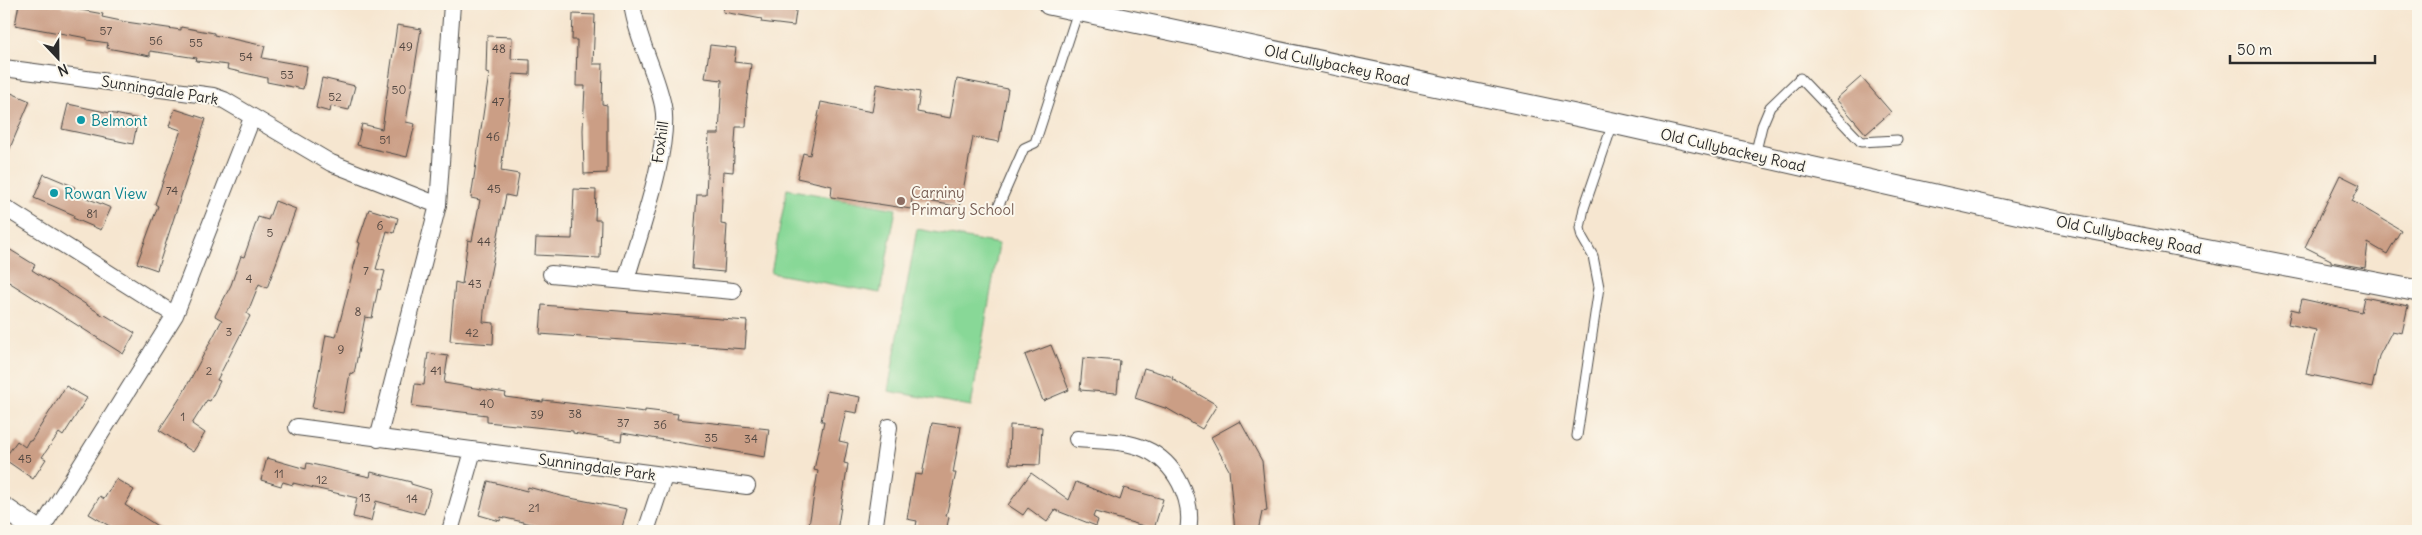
<svg xmlns="http://www.w3.org/2000/svg" width="2422" height="535" viewBox="0 0 2422 535" font-family="Delius,sans-serif">
  <rect width="100%" height="100%" fill="#fbf7ec"/>
  <filter id="ink" filterUnits="userSpaceOnUse"><feTurbulence type="fractalNoise" baseFrequency=".02" numOctaves="2"/><feDisplacementMap in="SourceGraphic" scale="10" xChannelSelector="R" yChannelSelector="G"/><feConvolveMatrix kernelMatrix="1 2 1 2 8 2 1 2 1" color-interpolation-filters="sRGB"/></filter>
  <filter id="wash" filterUnits="userSpaceOnUse"><feTurbulence type="fractalNoise" baseFrequency=".0096" numOctaves="4" result="noise"/><feDisplacementMap in="SourceGraphic" scale="20" xChannelSelector="R" yChannelSelector="G"/><feGaussianBlur stdDeviation="1.12" result="paint"/><feColorMatrix in="noise" values="0 0 0 0 0 0 0 0 0 0 0 0 0 0 0 0 0 1.4 0 .05"/><feComposite in="paint" operator="in"/></filter>
  <g filter="url(#wash)">
    <rect width="100%" height="100%" fill="#f6e6d0"/>
    <!-- park -->
    <path fill="#88d897" stroke="#5a8261" d="M787,189L896,209L880,293L771,273Z
      M917,229L999,244L971,406L888,391Z"/>
    <g id="blocks">
      <!-- building -->
      <path fill="#cb9e85" d="M19,4H48L103,14L102,17L126,22L181,30V27L214,33V35L265,46L262,58L307,66L303,89L267,82V78L227,69L228,65L196,61L197,58L150,51V56L107,48L108,43L87,40V38L15,25Z
        M724,4H797L794,26L761,22L762,19L723,12Z
        M573,14L595,15L593,64H603L602,104L607,105V173L584,174L583,130L585,86H576L577,40H572Z
        M397,25L421,29L406,122L415,124L407,157L357,145L362,124L382,129Z
        M487,36L512,37L511,59L530,60V75L513,74L501,171L519,174L515,197L506,195L485,301L483,322L494,323L493,344L450,341L455,282L462,284L468,240L472,241L480,200L471,198L489,74L486,73Z
        M710,45L736,48L734,62L751,64L746,106H747L746,127H736L733,172L723,171L721,224L727,225L724,272L692,269L697,195H706L709,134H719L722,80L705,78Z
        M1861,77L1891,112L1866,134L1836,99Z
        M322,78L355,86L349,110L331,106L330,112L316,108Z
        M957,79L1008,89L999,142L973,137L960,207L912,198L911,209L831,197L832,186L797,178L803,153L810,155L821,102L872,112L877,84L920,92L917,112L950,118Z
        M4,90L30,101L4,162Z
        M68,104L138,119L133,144L62,129Z
        M175,109L206,119L157,270L137,263L158,206L155,204L181,130L169,126Z
        M44,174L75,187L72,192L111,208L101,230L73,218L74,215L34,198Z
        M2340,175L2360,185L2352,201L2401,230L2387,254L2368,243L2365,268L2331,262V260L2305,247Z
        M574,189L596,190L595,220H601L600,258L535,255L536,238L572,239Z
        M275,201L296,209L267,288L259,284L247,314L250,316L217,380L220,381L210,401L207,400L192,424L205,433L193,452L159,430L182,395L222,320L215,316L231,285L241,256L244,257L258,217L268,220Z
        M369,209L398,218L394,233L387,231L376,269L385,271L380,290L378,289L372,318L365,317L354,374L350,373L343,413L312,408L326,335L336,337L360,243L358,242Z
        M4,246L35,265L32,270L104,316L105,315L135,333L123,354L4,279Z
        M2364,297L2408,306L2402,333L2392,331L2379,356L2372,388L2306,374L2316,330L2288,324L2291,309L2299,311L2302,299L2361,312Z
        M542,305L747,321L745,349L540,334Z
        M1051,345L1069,390L1043,401L1025,355Z
        M428,353L448,356L444,383L506,393L505,397L543,402V400L645,412V410L678,414L677,419L769,429L765,457L622,433L621,441L573,433V431L487,422V415L412,406L415,384L424,385Z
        M1083,358L1120,361L1117,393L1080,390Z
        M1144,368L1173,377L1172,379L1217,405L1202,429L1168,409L1135,398Z
        M66,386L87,398L63,436L59,433L42,457L46,459L33,479L4,459L17,441L25,447L29,440L31,441Z
        M827,391L860,397L857,413L846,411L839,441L848,443L844,463L848,464L837,531H808L818,471L814,470L824,421H821Z
        M1240,421L1262,461L1267,511L1262,512L1258,531H1235L1229,470L1211,437Z
        M932,423L961,427L953,473H956L946,516L949,517L946,531H915L917,521L907,519L915,474L922,475Z
        M1010,425L1042,427L1040,465L1009,464Z
        M267,458L306,469L307,463L370,477L371,472L411,482V484L431,490L424,514L376,501L371,521L353,517L357,498L293,483V485L283,482L281,486L261,480Z
        M1031,473L1069,500L1076,482L1120,500L1124,488L1163,499L1154,529L1095,512L1093,517L1098,520L1096,526L1055,510L1047,522L1028,508L1023,515L1008,505Z
        M116,479L134,490L125,505L165,531H118L89,514L100,496L104,499Z
        M488,481L527,491L528,487L565,497L627,509L621,531H562L501,517L500,521L479,515Z"/>
    </g>
  </g>
  <g filter="url(#ink)">
    <use href="#blocks" fill-opacity="0" stroke="#494744" stroke-width="1"/>
    <g fill="none" stroke-linecap="round" stroke-linejoin="round">
      <!-- service casing -->
      <g stroke="#494744" stroke-width="11">
        <path id="service" d="M1755,155L1762,126L1770,107L1800,78L1861,142L1897,140
          M999,205L1024,148L1035,143L1078,11
          M1577,436L1599,287L1593,256L1582,237L1580,228L1584,208L1613,123"/>
      </g>
      <!-- minor casing -->
      <g stroke="#494744" stroke-width="18">
        <path id="minor" d="M4,68L213,96L224,100L331,163L438,205
          M4,207L175,315
          M551,274L733,291
          M626,280C638,237 671,148 663,106C656,71 637,39 632,4
          M297,427L747,486
          M378,439L438,205L452,4
          M1077,439C1098,441 1125,440 1145,449C1175,462 1194,499 1188,531
          M40,531L175,315L252,118
          M450,531L473,451
          M646,531L664,477
          M874,531L889,427"/>
      </g>
      <!-- tertiary casing -->
      <g stroke="#494744" stroke-width="23">
        <path id="tertiary" d="M1049,4L1613,123L2047,220L2418,291
          M4,508L38,531"/>
      </g>
      <!-- service -->
      <use href="#service" stroke="#fff" stroke-width="9"/>
      <!-- minor -->
      <use href="#minor" stroke="#fff" stroke-width="16"/>
      <!-- tertiary -->
      <use href="#tertiary" stroke="#fff" stroke-width="21"/>
    </g>
  </g>
  <!-- markers -->
  <g fill="#0f9aa8" stroke="#fbf7ec" stroke-width="2">
    <circle cx="81" cy="120" r="5"/>
    <circle cx="54" cy="193" r="5"/>
  </g>
  <circle fill="#8d6e63" stroke="#fbf7ec" stroke-width="2" cx="901" cy="201" r="5"/>
  <g text-anchor="middle" dominant-baseline="central" stroke-width="4" stroke-linejoin="round" paint-order="stroke">
    <!-- number labels -->
    <g font-size="12" fill="#534842">
      <text x="106" y="30">57</text>
      <text x="156" y="40">56</text>
      <text x="196" y="42">55</text>
      <text x="406" y="46">49</text>
      <text x="499" y="48">48</text>
      <text x="246" y="56">54</text>
      <text x="287" y="74">53</text>
      <text x="399" y="89">50</text>
      <text x="335" y="96">52</text>
      <text x="498" y="101">47</text>
      <text x="493" y="136">46</text>
      <text x="385" y="139">51</text>
      <text x="494" y="188">45</text>
      <text x="172" y="190">74</text>
      <text x="92" y="213">81</text>
      <text x="380" y="225">6</text>
      <text x="270" y="232">5</text>
      <text x="484" y="241">44</text>
      <text x="366" y="270">7</text>
      <text x="249" y="278">4</text>
      <text x="475" y="283">43</text>
      <text x="358" y="311">8</text>
      <text x="229" y="331">3</text>
      <text x="472" y="332">42</text>
      <text x="341" y="349">9</text>
      <text x="209" y="370">2</text>
      <text x="436" y="370">41</text>
      <text x="487" y="403">40</text>
      <text x="575" y="413">38</text>
      <text x="537" y="414">39</text>
      <text x="183" y="416">1</text>
      <text x="623" y="422">37</text>
      <text x="660" y="424">36</text>
      <text x="711" y="437">35</text>
      <text x="751" y="438">34</text>
      <text x="25" y="458">45</text>
      <text x="279" y="473">11</text>
      <text x="322" y="479">12</text>
      <text x="365" y="497">13</text>
      <text x="412" y="498">14</text>
      <text x="534" y="507">21</text>
    </g>
    <!-- street labels -->
    <g font-size="15" fill="#2b2b2b" stroke="#fbf7ec">
      <text transform="translate(1337 65) rotate(12)">Old Cullybackey Road</text>
      <text transform="translate(160 90) rotate(9)">Sunningdale Park</text>
      <text transform="translate(660 142) rotate(-82)">Foxhill</text>
      <text transform="translate(1733 150) rotate(13)">Old Cullybackey Road</text>
      <text transform="translate(2129 235) rotate(11)">Old Cullybackey Road</text>
      <text transform="translate(597 467) rotate(8)">Sunningdale Park</text>
    </g>
    <!-- culture labels -->
    <g font-size="15" fill="#0d838f" stroke="#fbf7ec" text-anchor="start">
      <text x="91" y="120">Belmont</text>
      <text x="64" y="193">Rowan View</text>
    </g>
    <!-- education labels -->
    <g font-size="15" fill="#785e54" stroke="#fbf7ec" text-anchor="start">
      <text x="911" y="192">Carniny<tspan x="911" dy="17">Primary School</tspan></text>
    </g>
  </g>
  <!-- margin -->
  <rect width="2422" height="535" fill="none" stroke="#fbf7ec" stroke-width="20"/>
  <!-- north arrow -->
  <g transform="translate(58 58) rotate(158)" stroke="#fbf7ec" stroke-width="4" paint-order="stroke">
  <path d="M0-4L9 19L0 12L-9 19Z" fill="#2b2b2b"/>
  <text y="-8" font-size="14" font-weight="bold" text-anchor="middle" fill="#2b2b2b">N</text>
  </g>
  <!-- scale -->
  <path d="M2230 55v8h145v-8" fill="none" stroke="#2b2b2b" stroke-width="2.5"/>
  <text x="2237" y="55" font-size="15" fill="#2b2b2b" stroke="#fbf7ec" stroke-width="4" paint-order="stroke">50 m</text>
</svg>
